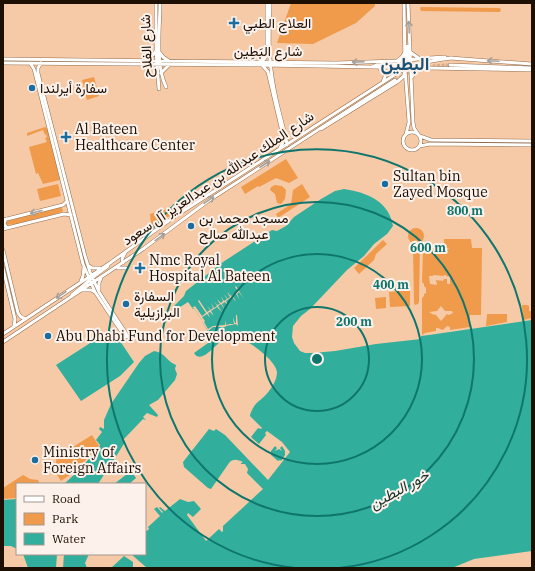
<svg xmlns="http://www.w3.org/2000/svg" width="535" height="571" viewBox="0 0 535 571" font-family="'IBM Plex Serif',Vazirmatn,serif">
  <rect width="100%" height="100%" fill="#f6caa6"/>
  <!-- green -->
  <path fill="#f09a4b" fill-rule="evenodd" d="M291,3H375V6L356,23L313,44L277,43Z
    M421,7L499,8L501,9L500,12L421,11L420,8Z
    M94,77L99,96L87,100L82,80Z
    M45,127L48,129L60,180L43,184L38,173L36,174L29,147L47,142L45,138L47,137L46,134L45,135L43,130L27,136V133Z
    M286,159L298,178L289,183L276,178L259,187L258,186L245,194L241,187Z
    M58,184L61,196L40,201L37,189Z
    M302,184L310,197L278,218L276,214L291,204L293,190Z
    M275,185L282,186L286,190L285,199L281,204L277,203L275,194L270,190L271,187Z
    M184,204L187,205L154,226L151,224L150,214Z
    M61,207L63,210L62,212L20,224L5,225V222L7,221Z
    M408 236a8 8 0 1 1 16 0a8 8 0 1 1-16 0Z
    M444,239H471L472,248H463H482L481,315H470V327L450,330V327L447,326L443,330L438,328H436V331L425,333L422,335V298L424,296V294L426,293V288L424,286V284L422,282L423,250L426,248H433L436,251H446L449,248H444ZM433,275L444,276V275H446V276L450,277V284H447V279H444L443,281L436,280L437,285L430,284L429,276H433ZM441,306L445,311H452L453,313L449,315L447,314L441,321L435,314L434,315L429,312L437,311Z
    M383,240L387,244L376,254L374,260L359,274L354,268Z
    M420,247L419,302L418,304L415,305L414,303L413,248Z
    M410,283V306L390,307L389,292L400,291V284Z
    M386,297V308L376,309L375,298Z
    M522,305H527L529,306V311H532V318L523,320Z
    M487,314H507V322L486,326Z
    M92,435L99,446L74,472L61,481L54,470L57,457Z
    M23,475L30,479L38,480L40,484H17V498L3,499V488Z"/>
  <!-- water -->
  <path fill="#31af9c" d="M344,189C366,192 389,201 393,226L387,234L374,244L364,256L347,270L310,309L301,316L293,326L292,337L294,343L300,351L305,353H313L335,351L376,344L421,339V336L429,335L532,320V551L474,559L452,568H147L131,554H145V530L147,531L149,529L148,527L160,516L154,509L157,507L162,513L163,512L159,508L160,507L165,511L180,499L188,502L194,501L201,509L193,517L188,513L187,515L206,541L219,529L222,532L223,531V526L263,489L247,473L248,469L245,464H241V463L243,462C238,460 233,458 229,463L211,489L208,488L184,467L183,462L209,429L214,431L216,429L225,435L268,480L290,452L282,442L267,431L265,433L266,435L259,444L251,437L258,428L261,429L262,428L250,416V415C255,400 261,402 269,391C273,386 277,379 277,372C275,358 245,339 233,334C221,334 203,368 194,353L208,343L209,339L208,338L209,333L202,322V320L199,316L194,308L193,309L188,302L177,309L174,306L184,296L186,291L223,262L272,230L277,231L286,226L294,217L321,199L335,191Z
    M112,329L134,362L120,376L81,401L56,365Z
    M154,351C166,353 167,362 176,365L175,369L177,374L175,380L158,400L149,405L158,415L157,417L147,413L143,417L146,420L143,419L123,440L125,442L110,466L111,468L104,471L105,473L98,484H64L76,473L99,448L100,445L96,440L102,432L99,429L100,427L104,429V420L111,404L139,363L145,356Z
    M275,446L277,448L275,451L279,449L282,451L280,448L282,446L285,451V455L281,461L280,460L278,461L271,455V451Z
    M131,471L136,478L129,484H114Z
    M17,499V549L11,546H3V500Z
    M23,554H57L56,568H28Z
    M64,554H89L85,563L87,568H63Z
    M124,556L133,562V568H111Z"/>
  <!-- pier -->
  <path fill="#f6caa6" d="M236,286L244,299L239,292L237,294L240,300L236,294L233,296L236,302L232,297L229,299L233,305L229,299L226,301L229,307L225,302L222,304L225,310L221,304L218,306L222,312L217,307L214,309L218,315L214,309L211,311L214,316L210,312L208,313L210,318L207,314L204,316L207,320L204,316L202,317L205,321L204,322L208,329L213,326L225,325V320L226,325L230,324L229,319L230,324H234L233,317L235,323H236V315H237L238,326L236,324L226,326L225,327H213L208,331L202,322V320L199,316L194,308H192L195,306L202,316L206,313L198,301L199,300L207,312L210,310L207,306L211,310L213,308L211,303L214,308L217,306L214,301L217,305L220,304L217,299L221,303L223,301L221,296L224,301L227,299L224,294L228,299L230,297L227,292L231,296L234,294L231,290L234,294L238,291L235,287Z"/>
  <g fill="none" stroke-linecap="round" stroke-linejoin="round">
    <!-- secondary-tunnel -->
    <path stroke="#d6ae8e" stroke-width="3" stroke-dasharray="3 1.5" stroke-linecap="butt" d="M395,80C415,69 426,65 450,65"/>
    <!-- secondary casing -->
    <g stroke="#956d4c" stroke-width="4">
      <path id="secondary" d="M156,3V51L159,89
        M160,3C160,28 155,64 166,87
        M270,3C270,21 268,40 270,59C272,86 279,112 286,138L287,145
        M404,3L405,69L409,122L406,134
        M408,3L413,122L414,128L418,134
        M407,46L408,61
        M410,52L420,59
        M160,53L163,57L169,61
        M450,58L532,64
        M3,59L336,63L397,61L429,58L445,57
        M148,61L156,51
        M397,61L402,57L405,52
        M260,62L265,58L267,54V3
        M3,63L262,65L532,70
        M30,63L34,69L83,264L95,292L125,337H127V335L99,292L90,272L85,256L38,73V68L41,63
        M450,65L532,68
        M263,66L268,72L283,136V142L280,148
        M372,67L377,65L405,64L411,60
        M380,69L386,74L383,82
        M161,73L169,65
        M412,77L415,72L420,68
        M321,129L397,82L404,76V73
        M403 141a9 9 0 1 1 18 0a9 9 0 1 1-18 0Z
        M420,136L431,140L532,141
        M420,146L430,144L532,145
        M6,219L4,224L7,228
        M3,220L63,205L67,201
        M3,229L64,214L71,215
        M3,250L18,313L21,317L26,319
        M123,263L122,259L125,253
        M89,266L92,268H100
        M3,268L15,319L14,326
        M118,268H126
        M92,278L108,266
        M81,281L83,276L84,267
        M81,290H91L95,292
        M99,290V283L101,278
        M72,295L91,279
        M3,334L110,263L174,217L399,72C416,63 433,60 452,58
        M3,342L143,249L208,201L395,80"/>
    </g>
    <!-- secondary -->
    <use href="#secondary" stroke="#fff" stroke-width="3"/>
  </g>
  <!-- one-way arrows -->
  <defs><path id="oneway-shaft" d="M-6 0H5M1.5-3L5.5 0L1.5 3" fill="none" stroke-width="1.6" stroke-linecap="round" stroke-linejoin="round"/></defs>
  <g stroke="#a59f9a">
    <use href="#oneway-shaft" transform="translate(409 27) rotate(-93)"/>
    <use href="#oneway-shaft" transform="translate(493 61) rotate(-177)"/>
    <use href="#oneway-shaft" transform="translate(358 62) rotate(178)"/>
    <use href="#oneway-shaft" transform="translate(265 164) rotate(-33)"/>
    <use href="#oneway-shaft" transform="translate(209 200) rotate(-34)"/>
    <use href="#oneway-shaft" transform="translate(36 212) rotate(166)"/>
    <use href="#oneway-shaft" transform="translate(160 237) rotate(-36)"/>
    <use href="#oneway-shaft" transform="translate(61 295) rotate(146)"/>
  </g>
  <!-- distance rings -->
  <g fill="none" stroke="#0f766e" stroke-width="2">
    <circle cx="317" cy="359" r="52"/>
    <circle cx="317" cy="359" r="105"/>
    <circle cx="317" cy="359" r="157"/>
    <path d="M295 568A210 210 0 1 1 339 568"/>
  </g>
  <!-- markers -->
  <g fill="#1a6d9e" stroke="#fcf2eb" stroke-width="1.5">
    <path d="M232 17h4v4h4v4h-4v4h-4v-4h-4v-4h4z"/>
    <circle cx="32" cy="88" r="4"/>
    <path d="M64 131h4v4h4v4h-4v4h-4v-4h-4v-4h4z"/>
    <circle cx="385" cy="184" r="4"/>
    <circle cx="191" cy="226" r="4"/>
    <path d="M138 262h4v4h4v4h-4v4h-4v-4h-4v-4h4z"/>
    <circle cx="126" cy="304" r="4"/>
    <circle cx="48" cy="336" r="4"/>
    <circle cx="35" cy="460" r="4"/>
  </g>
  <g text-anchor="middle" dominant-baseline="central" stroke-width="4" stroke-linejoin="round" paint-order="stroke">
    <!-- poi labels -->
    <g font-size="14" fill="#1e0f03" stroke="#fcf2eb" text-anchor="start">
      <text x="243" y="23">العلاج الطبي</text>
      <text x="40" y="88">سفارة أيرلندا</text>
      <text x="75" y="129">Al Bateen<tspan x="75" dy="16">Healthcare Center</tspan></text>
      <text x="393" y="176">Sultan bin<tspan x="393" dy="16">Zayed Mosque</tspan></text>
      <text x="199" y="218">مسجد محمد بن<tspan x="199" dy="16">عبدالله صالح</tspan></text>
      <text x="149" y="260">Nmc Royal<tspan x="149" dy="16">Hospital Al Bateen</tspan></text>
      <text x="134" y="296">السفارة<tspan x="134" dy="16">البرازيلية</tspan></text>
      <text x="56" y="336">Abu Dhabi Fund for Development</text>
      <text x="43" y="452">Ministry of<tspan x="43" dy="16">Foreign Affairs</tspan></text>
    </g>
    <!-- street labels -->
    <g font-size="14" fill="#1e0f03" stroke="#fcf2eb">
      <text transform="translate(146 46) rotate(-92)">شارع الفلاح</text>
      <text x="268" y="51">شارع البَطِين</text>
      <text transform="translate(218 178) rotate(-34)">شارع الملك عبدالله بن عبدالعزيز آل سعود</text>
    </g>
    <!-- water labels -->
    <g font-size="15" font-style="italic" fill="#17312c" stroke="#fcf2eb">
      <text transform="translate(399 489) rotate(-29)">خور البطين</text>
    </g>
    <!-- district labels -->
    <g font-size="18" font-weight="bold" fill="#1b5274" stroke="#fcf2eb">
      <text x="405" y="63">البطين</text>
    </g>
  </g>
  <circle cx="317" cy="359" r="6" fill="#0f766e" stroke="#fcf2eb" stroke-width="2"/>
  <g font-size="12" text-anchor="middle" font-weight="bold" fill="#0f766e" stroke="#fcf2eb" stroke-width="4" stroke-linejoin="round" paint-order="stroke">
    <text x="465" y="215">800 m</text>
    <text x="428" y="252">600 m</text>
    <text x="391" y="289">400 m</text>
    <text x="354" y="326">200 m</text>
  </g>
  <!-- border -->
  <rect width="535" height="571" fill="none" stroke="#1e0f03" stroke-width="8"/>
  <!-- legend -->
  <rect x="16" y="483" width="130" height="72" fill="#fcf2eb" stroke="#a3978e"/>
  <rect x="24" y="496" width="20" height="6" fill="#ffffff" stroke="#a3978e"/>
  <text x="52" y="503" font-size="12" fill="#1e0f03">Road</text>
  <rect x="24" y="513" width="20" height="12" fill="#f09a4b" stroke="#a3978e"/>
  <text x="52" y="523" font-size="12" fill="#1e0f03">Park</text>
  <rect x="24" y="533" width="20" height="12" fill="#31af9c" stroke="#a3978e"/>
  <text x="52" y="543" font-size="12" fill="#1e0f03">Water</text>
</svg>
